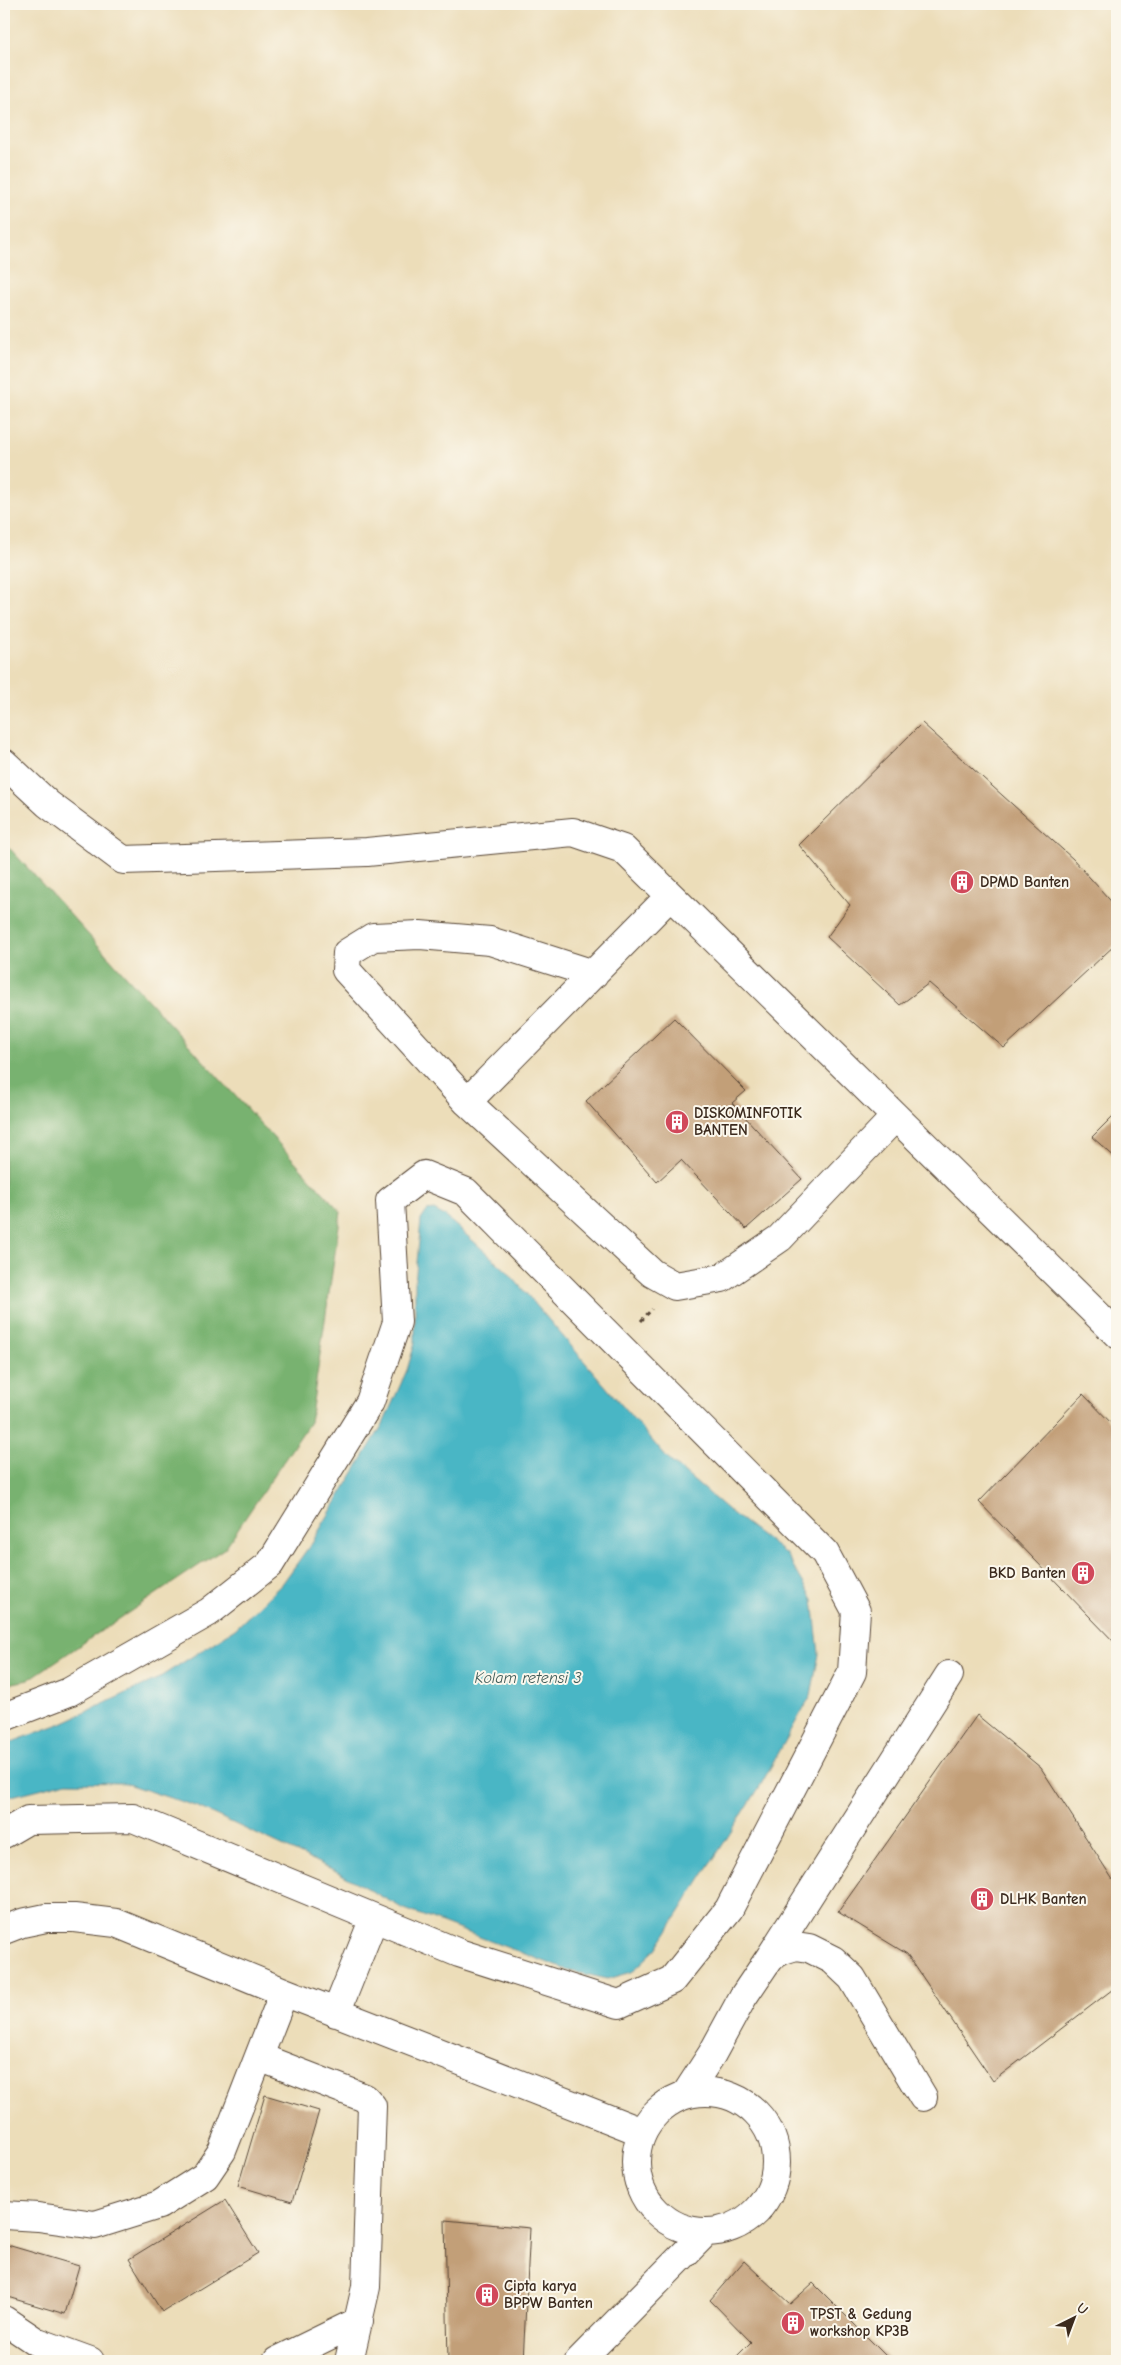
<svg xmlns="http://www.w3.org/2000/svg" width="1121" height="2365" viewBox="0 0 1121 2365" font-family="'Comic Neue',sans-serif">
  <rect width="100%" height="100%" fill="#fbf7ec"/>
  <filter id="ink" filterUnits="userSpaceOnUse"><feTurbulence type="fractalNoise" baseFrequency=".02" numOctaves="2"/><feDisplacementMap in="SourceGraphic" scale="10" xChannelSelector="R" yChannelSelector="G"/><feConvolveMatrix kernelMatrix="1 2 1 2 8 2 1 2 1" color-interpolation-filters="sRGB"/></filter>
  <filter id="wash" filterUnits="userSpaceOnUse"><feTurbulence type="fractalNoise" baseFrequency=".0096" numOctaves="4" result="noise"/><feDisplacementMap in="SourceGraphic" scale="20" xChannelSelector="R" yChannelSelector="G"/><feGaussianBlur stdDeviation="1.12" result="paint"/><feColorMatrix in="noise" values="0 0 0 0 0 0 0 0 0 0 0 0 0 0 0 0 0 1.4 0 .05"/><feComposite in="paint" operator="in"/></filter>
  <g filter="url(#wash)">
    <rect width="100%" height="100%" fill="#ecddb9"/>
    <!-- forest -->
    <path fill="#78b270" stroke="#5a6e47" d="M4,842L341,1212L310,1422L225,1548L28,1680L4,1685Z"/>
    <!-- water -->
    <path fill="#49b6c5" stroke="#427072" d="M434,1210L445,1216L507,1271L667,1458L728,1510L786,1554L813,1599L819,1654L811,1695L759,1788L656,1949L632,1972L608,1979L570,1971L402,1908L334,1870L198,1807L124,1783L67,1782L4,1798V1745L62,1723L157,1679L235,1629L282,1584L311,1544L383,1424L407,1370L415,1343V1283L421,1220L427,1211Z"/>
    <g id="blocks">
      <!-- building -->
      <path fill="#c29f78" d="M922,723L1073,859L1117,908V943L1004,1048L929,983L900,1005L827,937L850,905L799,845Z
        M674,1018L746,1091L732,1103L802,1179L746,1229L681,1160L657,1182L586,1101Z
        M1117,1112V1159L1092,1137Z
        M1083,1394L1117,1429V1645L979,1502Z
        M977,1715L1041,1768L1117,1886V1986L993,2081L907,1954L838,1912Z
        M265,2095L319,2111L292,2202L238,2186Z
        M225,2200L258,2253L162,2312L129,2259Z
        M445,2220L530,2228L523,2361H448Z
        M4,2244L79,2266L65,2314L4,2296Z
        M744,2261L790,2304L813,2283L891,2361H735L733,2360L751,2342L710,2300Z"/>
    </g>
  </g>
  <g filter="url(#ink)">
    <use href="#blocks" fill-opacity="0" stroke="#564535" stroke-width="1"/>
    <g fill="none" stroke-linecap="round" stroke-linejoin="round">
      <!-- minor casing -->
      <g stroke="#564535" stroke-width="30">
        <path id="minor" d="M4,763L48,804L123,860L367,852L573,832L623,849L1117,1334
          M594,974L490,941L420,935L373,937L347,953L346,970L467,1102L652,1273L675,1286L722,1278L780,1238L895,1117
          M467,1102L670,896
          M4,1717L69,1692L209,1612L270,1564L370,1402L397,1322L390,1201L424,1175L466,1192L825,1553L856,1611L852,1672L729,1909L672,1980L619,2004L459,1953L133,1818L28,1820L4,1834
          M4,1930L22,1923L46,1918H74L116,1923L284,1992L642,2132
          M770,1957L949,1675
          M336,2013L374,1918
          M259,2057L365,2098L372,2106L366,2287L349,2361
          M636 2162a70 70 0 1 1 140 0a70 70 0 1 1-140 0Z
          M686,2094L712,2054L743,1997L770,1957L783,1950L796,1946L809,1948L833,1960L852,1978L923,2097
          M4,2215L38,2217L95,2225L159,2205L205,2176L222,2151L284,1992
          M4,2320L35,2341L90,2361
          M277,2361L359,2321
          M579,2361L706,2232"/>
      </g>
      <!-- path -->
      <path stroke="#564535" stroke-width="3" stroke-dasharray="4 4" stroke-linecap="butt" d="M641,1321L652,1309"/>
      <!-- minor -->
      <use href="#minor" stroke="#fff" stroke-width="28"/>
    </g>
  </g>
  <!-- icons -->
  <defs>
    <g id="building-disc" transform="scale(1.25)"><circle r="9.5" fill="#d1495b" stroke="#fbf7ec"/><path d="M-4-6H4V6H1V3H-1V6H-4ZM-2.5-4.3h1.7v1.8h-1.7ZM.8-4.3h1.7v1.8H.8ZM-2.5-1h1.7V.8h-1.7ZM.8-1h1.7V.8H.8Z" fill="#fff"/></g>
  </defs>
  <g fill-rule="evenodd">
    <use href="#building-disc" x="962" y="882"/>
    <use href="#building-disc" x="677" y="1122"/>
    <use href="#building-disc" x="1083" y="1573"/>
    <use href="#building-disc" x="982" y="1899"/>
    <use href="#building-disc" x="487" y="2295"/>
    <use href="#building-disc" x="793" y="2323"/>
  </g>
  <g text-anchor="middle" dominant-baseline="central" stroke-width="4" stroke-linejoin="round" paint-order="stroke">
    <!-- poi labels -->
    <g font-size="15" font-weight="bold" fill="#3b2a1e" stroke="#fbf7ec" text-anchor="start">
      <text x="980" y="882">DPMD Banten</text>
      <text x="694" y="1113">DISKOMINFOTIK<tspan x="694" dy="17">BANTEN</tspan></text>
      <text x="1066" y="1573" text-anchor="end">BKD Banten</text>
      <text x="1000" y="1899">DLHK Banten</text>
      <text x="504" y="2286">Cipta karya<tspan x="504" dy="17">BPPW Banten</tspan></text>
      <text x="810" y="2314">TPST &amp; Gedung<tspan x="810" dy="17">workshop KP3B</tspan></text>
    </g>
    <!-- water labels -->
    <g font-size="16" font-style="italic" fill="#405b58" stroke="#fbf7ec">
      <text x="528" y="1678">Kolam retensi 3</text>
    </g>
  </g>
  <!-- margin -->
  <rect width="1121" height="2365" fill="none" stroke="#fbf7ec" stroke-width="20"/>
  <!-- north arrow -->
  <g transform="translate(1074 2318) rotate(42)" stroke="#fbf7ec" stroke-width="4" paint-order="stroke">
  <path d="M0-4L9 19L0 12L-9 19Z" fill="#3b2a1e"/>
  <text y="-8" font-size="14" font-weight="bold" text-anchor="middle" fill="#3b2a1e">U</text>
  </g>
</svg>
